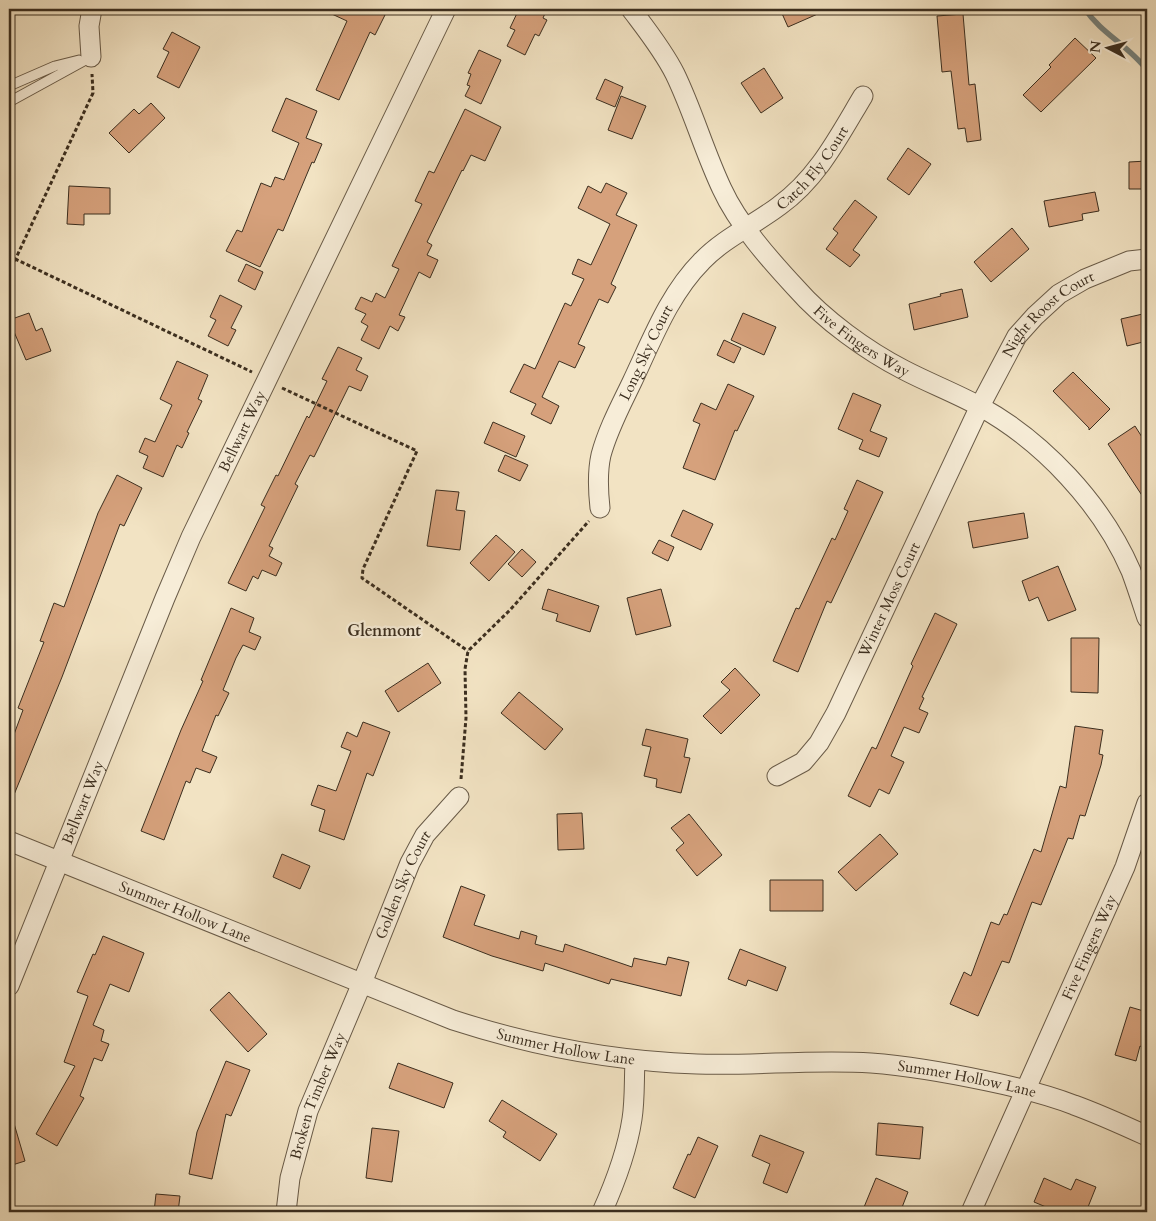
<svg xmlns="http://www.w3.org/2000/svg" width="1156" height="1221" viewBox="0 0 1156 1221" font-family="Cardo,serif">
  <rect width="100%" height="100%" fill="#f2e3c3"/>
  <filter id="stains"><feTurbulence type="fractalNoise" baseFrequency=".004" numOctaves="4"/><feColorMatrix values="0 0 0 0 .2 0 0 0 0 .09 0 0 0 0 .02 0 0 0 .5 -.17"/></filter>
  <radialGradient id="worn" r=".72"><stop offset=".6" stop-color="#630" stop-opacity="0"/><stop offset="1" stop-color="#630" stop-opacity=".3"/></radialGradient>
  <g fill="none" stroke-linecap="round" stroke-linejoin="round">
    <!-- stream -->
    <path stroke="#77837e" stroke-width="5.5" d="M1085,9C1101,33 1129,46 1147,70"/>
  </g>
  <!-- building -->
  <path fill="#d6a17c" stroke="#3b2e1f" d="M321,9H372L385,15L375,35L370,32L339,100L316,90L347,21Z
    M519,9H547L543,18L547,20L539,36L535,34L525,55L507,46L515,30L510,28Z
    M780,9H829L788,27Z
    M963,14L969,85L975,84L981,140L967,142L965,128L958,129L951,71L942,72L937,16Z
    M172,32L200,47L179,88L157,77L169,52L163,49Z
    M1075,38L1096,58L1041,112L1023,95L1051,67L1049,65Z
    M479,50L501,60L481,104L465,96L470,86L467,85L471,74L468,73Z
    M764,68L783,98L761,113L741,83Z
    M605,79L623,87L615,107L596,99Z
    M621,96L646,106L632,139L608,130Z
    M286,98L317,111L306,138L322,144L314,163L312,162L283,231L278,229L260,267L226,251L237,230L242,232L261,183L271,187L275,177L284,180L299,143L272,131Z
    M151,103L165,118L129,153L109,133L134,109L139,114Z
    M465,109L501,127L485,161L471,155L463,171L462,170L427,242L432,245L427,255L438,260L430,278L419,272L399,315L405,317L398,331L390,326L379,349L361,340L368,326L361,322L366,314L355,309L361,297L372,302L376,293L385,298L399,269L392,266L422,204L415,201L429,171L434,173Z
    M908,148L931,164L909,195L887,179Z
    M1147,161V189H1129V162Z
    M606,183L627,193L616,215L637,225L611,284L616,287L608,303L599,299L578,344L585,347L575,368L559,361L542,397L559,406L551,424L531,414L536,404L510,392L524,364L535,369L565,303L571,306L584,279L572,274L578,259L591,265L610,224L578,208L588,186L601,193Z
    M69,186L110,188V214H84V225L67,224Z
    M1095,192L1099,211L1082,214L1083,220L1049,227L1044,201Z
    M855,200L877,217L853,250L860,255L850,267L826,249L838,233L833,229Z
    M1012,228L1029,249L991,282L974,262Z
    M246,264L263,272L255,290L238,281Z
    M962,289L968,317L914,330L909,304L941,296L940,294Z
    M220,295L242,306L231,328L236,330L228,346L208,336L216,320L210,317Z
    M29,313L36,331L42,328L51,351L26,360L9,320Z
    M743,313L776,327L764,355L731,340Z
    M1147,313V341L1127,346L1121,319Z
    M724,340L741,348L734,363L717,355Z
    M338,347L362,358L356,370L368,376L361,391L349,386L314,457L310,455L295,484L298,486L269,546L273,548L269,556L282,563L276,576L262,570L258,579L253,576L246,591L228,583L265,507L261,505L276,475L278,476L307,416L309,418L327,381L322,379Z
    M177,361L208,375L198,399L202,401L187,432L189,433L182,448L177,445L163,477L143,468L148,456L139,452L145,438L155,442L172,405L160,399Z
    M1073,372L1110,409L1089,430V428L1053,391Z
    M728,384L754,396L737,431L735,430L715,480L683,468L700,424L693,421L701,403L716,410Z
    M853,393L881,405L870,431L887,438L879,457L859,449L863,440L838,429Z
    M493,422L525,436L516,457L484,443Z
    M1135,426L1147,445V503L1108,444Z
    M505,455L528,465L520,481L498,471Z
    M117,475L142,488L124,526L120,524L62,677L9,807V748L23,710L18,708L44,642L40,641L54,603L64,607L98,513Z
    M857,480L883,492L831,603L827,601L798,672L773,661L796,608L799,609L832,538L835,540L848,511L844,509Z
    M436,490L459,492L456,510L465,511L460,550L427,546Z
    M683,510L713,524L701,550L671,536Z
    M1024,513L1028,538L973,548L968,522Z
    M496,535L515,552L489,581L470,563Z
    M659,540L674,547L668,561L652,553Z
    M522,549L536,562L522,577L508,564Z
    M1058,566L1076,610L1048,621L1038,597L1029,601L1022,581Z
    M548,589L599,606L590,632L556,621L558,614L542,609Z
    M661,589L671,626L636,635L627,598Z
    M231,608L254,618L249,632L261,637L255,650L243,645L236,658L223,690L229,693L218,716L216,715L202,751L217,757L210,773L196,768L190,783L186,781L164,840L141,831L181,730L203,681L201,680Z
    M935,613L957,624L922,697L924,698L919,709L928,713L919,733L904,727L891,756L904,762L889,794L879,789L870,807L848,796L872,747L876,749L913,666L911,664Z
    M1071,638H1099L1098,693L1071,692Z
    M428,663L441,683L398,712L385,691Z
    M735,668L760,695L721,734L703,716L730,690L721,682Z
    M519,692L563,729L545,750L501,713Z
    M363,722L390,732L373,776L367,773L344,840L319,831L325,810L311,805L318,785L336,791L351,751L341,747L347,732L357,737Z
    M1075,726L1103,730L1099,754L1103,755L1101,765L1085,816L1080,815L1073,839L1068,838L1041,905L1032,902L1009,963L1002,961L978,1016L950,1004L964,972L971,976L991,922L999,925L1004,914L1007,915L1034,849L1041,852L1060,786L1066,788Z
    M646,729L688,739L684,757L690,758L681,793L656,787L657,779L644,776L651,747L642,745Z
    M582,813L584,849L558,850L557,814Z
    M689,814L722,855L697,876L676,850L684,843L671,828Z
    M880,834L898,854L856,891L838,872Z
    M282,854L310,866L300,889L273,877Z
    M770,880H823V911H770Z
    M461,886L485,895L474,925L519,939L521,931L537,936L535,944L563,952L565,944L632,967L634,958L666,965L668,957L689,962L681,996L611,979L609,984L545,963L543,971L492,956L443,937Z
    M103,936L144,953L129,992L110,984L93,1025L104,1030L101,1041L109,1044L102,1061L94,1058L80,1096L84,1098L57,1146L36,1134L75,1066L64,1062L88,996L77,992L93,954L95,955Z
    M740,949L786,967L777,991L748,980L746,986L728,979Z
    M229,992L267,1034L248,1052L210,1010Z
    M1130,1007L1147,1012V1049L1140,1046L1136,1061L1115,1055Z
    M226,1061L250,1070L231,1116L226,1114L212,1179L189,1174L197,1132Z
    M398,1063L453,1083L444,1108L389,1088Z
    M502,1100L557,1134L540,1161L503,1137L506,1132L489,1121Z
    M9,1120H13L25,1161L9,1166Z
    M878,1123L923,1127L920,1159L876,1155Z
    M372,1128L399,1131L392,1182L366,1178Z
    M760,1135L804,1152L787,1193L763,1183L770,1164L752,1156Z
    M698,1137L718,1146L695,1198L673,1188L688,1154L690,1155Z
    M876,1178L908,1192L901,1210L895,1207L892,1212H862Z
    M1044,1178L1071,1190L1076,1179L1096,1187L1086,1212H1058L1034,1202Z
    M156,1194L180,1196L178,1212H154Z"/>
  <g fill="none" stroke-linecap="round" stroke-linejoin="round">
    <!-- lane casing -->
    <g stroke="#695b48" stroke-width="11">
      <path id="lane" d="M9,86L55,66L79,60
        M9,102L91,57"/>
    </g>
    <!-- street casing -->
    <g stroke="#695b48" stroke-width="21">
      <g id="street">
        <path id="s1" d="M631,9C646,29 663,50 675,74C693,111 704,151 722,189C738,224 770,260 796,288C824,320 867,351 904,370C929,383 955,393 979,406C1043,441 1102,504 1131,571C1137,587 1142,603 1147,618"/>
        <path d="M91,57L89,26L92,9"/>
        <path id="s2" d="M600,508C598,490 597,473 601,455C608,429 621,405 632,382C652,340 669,294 702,261C724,238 754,225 779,206C818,178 839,136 863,96"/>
        <path id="s3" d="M777,776L803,762L819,743L836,713L980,406L1017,336L1035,316L1059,294L1085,279L1129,261L1147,259"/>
        <path id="s4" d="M9,841L453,1020C533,1046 613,1061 697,1064C755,1066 813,1059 871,1063C910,1066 949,1073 987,1081C1016,1087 1046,1094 1074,1105C1099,1114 1123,1125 1147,1136"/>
        <path id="s5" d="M9,986L165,598L191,537L446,9"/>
        <path id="s6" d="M286,1212L290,1178L308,1111L362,983L410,863L425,835L459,797"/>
        <path d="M602,1212C615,1183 627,1152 632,1119C635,1100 634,1080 635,1061"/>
        <path id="s7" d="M971,1212L1125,867L1147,803"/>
      </g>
    </g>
    <!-- path -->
    <path stroke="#3b2e1f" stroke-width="3" stroke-dasharray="4 2.5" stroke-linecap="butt" d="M9,256L252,372
      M9,273L93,93L92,74
      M282,388L417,451L363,569L362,578L468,651
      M461,779L466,718L465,669L468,651L510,610L589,521"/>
    <!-- lane -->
    <use href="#lane" stroke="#f7edd8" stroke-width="9"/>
    <!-- street -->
    <use href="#street" stroke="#f7edd8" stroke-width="19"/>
  </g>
  <g text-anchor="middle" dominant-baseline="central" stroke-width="4.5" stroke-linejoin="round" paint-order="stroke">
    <!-- street labels -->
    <g font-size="15" fill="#3b2e1f" stroke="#f7edd8">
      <text stroke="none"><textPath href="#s2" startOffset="419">Catch Fly Court</textPath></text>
      <text stroke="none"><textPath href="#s3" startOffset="545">Night Roost Court</textPath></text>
      <text stroke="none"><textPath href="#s1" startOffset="412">Five Fingers Way</textPath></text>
      <text stroke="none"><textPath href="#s2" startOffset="165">Long Sky Court</textPath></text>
      <text stroke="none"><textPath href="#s5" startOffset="602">Bellwart Way</textPath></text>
      <text stroke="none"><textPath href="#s3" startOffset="214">Winter Moss Court</textPath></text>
      <text stroke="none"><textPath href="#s5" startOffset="198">Bellwart Way</textPath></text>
      <text stroke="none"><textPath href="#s6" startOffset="349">Golden Sky Court</textPath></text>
      <text stroke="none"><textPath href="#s4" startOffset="190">Summer Hollow Lane</textPath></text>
      <text stroke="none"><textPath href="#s7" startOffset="290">Five Fingers Way</textPath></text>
      <text stroke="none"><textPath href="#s4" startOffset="595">Summer Hollow Lane</textPath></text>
      <text stroke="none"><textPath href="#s4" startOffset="999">Summer Hollow Lane</textPath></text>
      <text stroke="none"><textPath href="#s6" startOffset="121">Broken Timber Way</textPath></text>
    </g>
    <!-- neighbourhood labels -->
    <g font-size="16" font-weight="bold" fill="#3b2e1f" stroke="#f7edd8">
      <text x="384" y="631">Glenmont</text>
    </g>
  </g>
  <!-- margin -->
  <rect width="1156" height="1221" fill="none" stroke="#f2e3c3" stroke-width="30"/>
  <rect x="10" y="10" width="1136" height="1201" fill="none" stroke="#3b2e1f" stroke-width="2.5"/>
  <rect x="15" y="15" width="1126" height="1191" fill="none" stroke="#3b2e1f"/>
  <!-- north arrow -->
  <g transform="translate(1108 48) rotate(276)" stroke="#f7edd8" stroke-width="4" paint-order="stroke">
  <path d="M0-4L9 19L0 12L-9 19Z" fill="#3b2e1f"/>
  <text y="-8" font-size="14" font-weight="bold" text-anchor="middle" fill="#3b2e1f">N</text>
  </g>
  <rect width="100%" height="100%" filter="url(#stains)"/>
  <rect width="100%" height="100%" fill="url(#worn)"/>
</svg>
